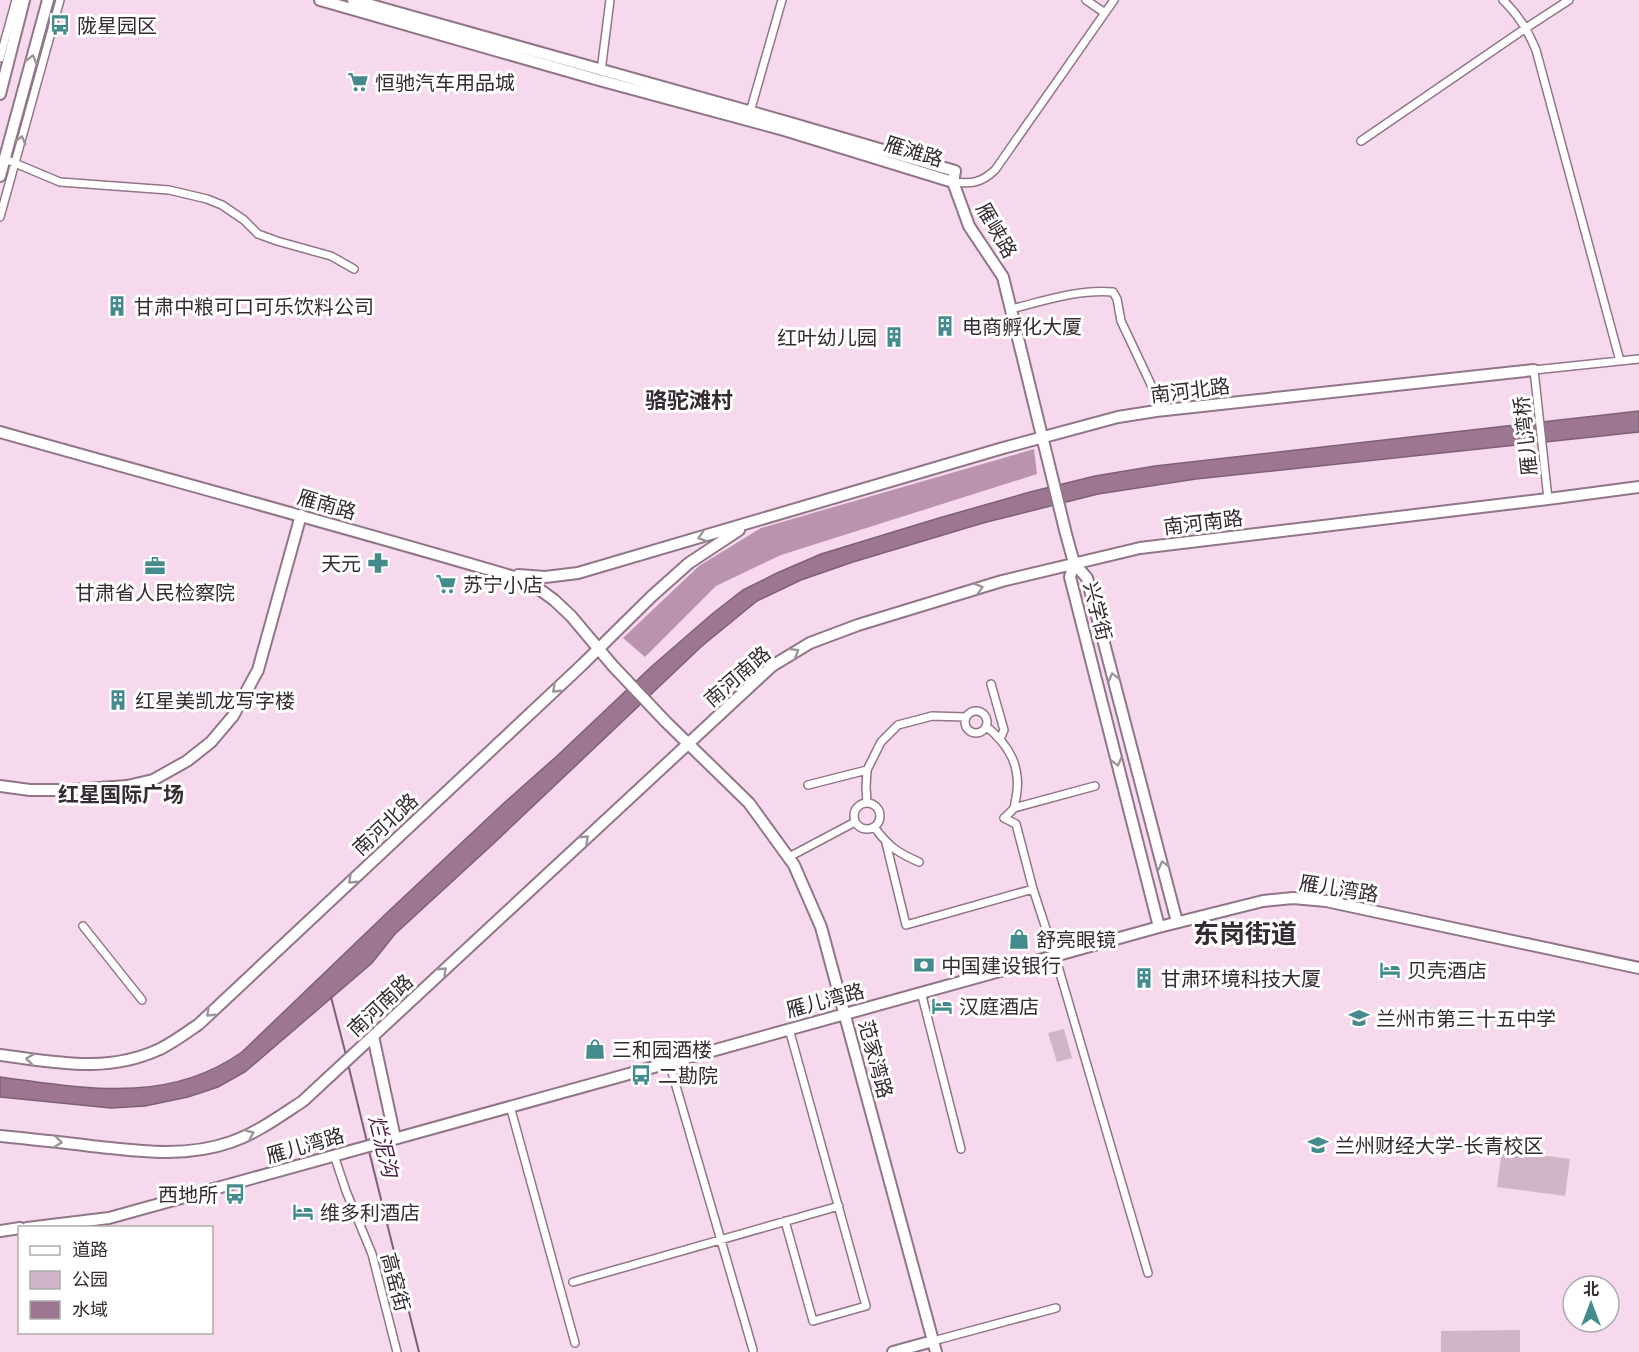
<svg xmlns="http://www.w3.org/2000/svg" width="1639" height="1352" viewBox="0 0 1639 1352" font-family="Manrope,'Noto Sans SC',sans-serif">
  <rect width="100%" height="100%" fill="#f6d9ed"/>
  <!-- green -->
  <path fill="#d1b4c8" d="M1064,1029L1072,1058L1057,1062L1048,1033Z
    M1502,1150L1570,1159L1565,1196L1497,1187Z
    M1520,1330V1352H1441V1331Z"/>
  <!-- forest -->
  <path fill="#ba93ae" d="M1034,449L1037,474L781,555L716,586L645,657L623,638L699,566L761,528Z"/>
  <!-- water -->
  <path fill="#9d7792" stroke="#7e6076" stroke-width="1.5" d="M1639,411V432L1196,479L1098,494L983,523L853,562L801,580L757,601L702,646L492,845L395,934L372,963L245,1072L218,1087L188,1097L145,1106L111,1108L0,1097V1077C84,1088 167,1105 242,1052L392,908L504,803L557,756L651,667L712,614L743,590L777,573L821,554L939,518L1030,492L1095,476L1155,466Z"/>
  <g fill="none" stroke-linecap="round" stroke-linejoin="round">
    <!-- stream -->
    <path stroke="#7e6076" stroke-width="2" d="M331,997L346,1055
      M348,1064L367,1142
      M369,1151L419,1352"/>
    <!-- street casing -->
    <g stroke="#907688" stroke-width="10">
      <path id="street" d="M1086,0L1105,13
        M1503,0C1519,16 1527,29 1536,50L1620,361
        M0,58L16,0
        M601,71L610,0
        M750,112L782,0
        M1361,141L1526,28L1569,0
        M5,159L60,182L169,190L207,199L222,205L244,220L258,234L277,241L331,256L354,269
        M953,182C972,184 981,183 995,170L1114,0
        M0,217L60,0
        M1011,309C1044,301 1078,289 1113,292L1117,299L1121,321L1163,410
        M1548,499L1534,370L1639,359
        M991,684L1004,730L1000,739
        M965 722a11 11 0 1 1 22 0a11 11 0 1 1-22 0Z
        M986,726C1009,745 1022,767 1016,798C1015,801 1015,805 1014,808C1012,811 1007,815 1004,818L1016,824L1033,889L1055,956L1148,1273
        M808,785L867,770
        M854 816a13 13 0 1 1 26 0a13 13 0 1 1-26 0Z
        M867,803L866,787L867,770L881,742L898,725L932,716L966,717
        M1014,808L1095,786
        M875,828C888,846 898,853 919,862
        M886,843L906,925L1033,889
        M789,857L855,822
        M83,926L142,1000
        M921,992L961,1149
        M669,1062L753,1350
        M510,1106L575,1343
        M334,1155L346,1191L372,1254L397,1352
        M785,1221L813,1321L866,1306L789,1029
        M573,1282L839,1206
        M933,1341L1056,1308"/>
    </g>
    <!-- secondary casing -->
    <g stroke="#907688" stroke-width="14">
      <path id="secondary" d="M320,0L599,80L784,130L953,182
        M353,0L787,122L955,171L953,182L969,226L1003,277L1066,534L1074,563L1087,578L1177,922
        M0,94L24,0
        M0,176L48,0
        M0,432C170,480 341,526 511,576L539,589L554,600L571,616L613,666L666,722L749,803L794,865L821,927L936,1352
        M1074,563L1070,577L1159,927
        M518,575L545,577L578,573L1003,448L1118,417L1156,411L1534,370
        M0,786L30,790H73L127,786L153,780L187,761L211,742L233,716L258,670L301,515
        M373,1036L395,1138
        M0,1055C56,1062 106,1074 160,1049C174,1042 186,1033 199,1024L582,665L652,596L689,563L739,530
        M0,1136C30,1139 61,1142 91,1146C138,1151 186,1158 231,1142C257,1133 280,1116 303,1101L772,666L810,643L858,625L1002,581L1140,548L1548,499L1639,487
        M27,1228L109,1218L1159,927L1263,901L1293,898L1326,901L1639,968
        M0,1231L20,1228
        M893,1352L933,1341"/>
    </g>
    <!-- street -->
    <use href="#street" stroke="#fff" stroke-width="7"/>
    <!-- secondary -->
    <use href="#secondary" stroke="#fff" stroke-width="10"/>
  </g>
  <!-- one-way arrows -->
  <defs><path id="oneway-chevron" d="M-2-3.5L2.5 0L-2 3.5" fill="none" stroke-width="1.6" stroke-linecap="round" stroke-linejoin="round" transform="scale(1.5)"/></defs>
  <g stroke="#9a9599">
    <use href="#oneway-chevron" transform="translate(32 59) rotate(-75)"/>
    <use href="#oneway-chevron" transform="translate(21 140) rotate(-75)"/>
    <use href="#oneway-chevron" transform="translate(702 537) rotate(163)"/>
    <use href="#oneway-chevron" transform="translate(979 588) rotate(-17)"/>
    <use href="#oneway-chevron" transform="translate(795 652) rotate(-31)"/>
    <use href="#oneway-chevron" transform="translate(1113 677) rotate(-105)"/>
    <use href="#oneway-chevron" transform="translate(556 689) rotate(137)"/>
    <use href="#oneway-chevron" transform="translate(1117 762) rotate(76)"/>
    <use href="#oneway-chevron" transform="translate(585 839) rotate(-43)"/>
    <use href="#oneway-chevron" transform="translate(1163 865) rotate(-105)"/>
    <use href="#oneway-chevron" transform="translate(352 880) rotate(137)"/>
    <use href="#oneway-chevron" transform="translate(443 971) rotate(-43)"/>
    <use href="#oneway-chevron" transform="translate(210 1013) rotate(137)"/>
    <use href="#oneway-chevron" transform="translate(30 1059) rotate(-173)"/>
    <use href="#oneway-chevron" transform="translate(250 1134) rotate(-24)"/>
    <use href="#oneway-chevron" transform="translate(58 1142) rotate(6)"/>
  </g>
  <!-- icons -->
  <defs>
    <g id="bus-bare" transform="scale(1.62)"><path d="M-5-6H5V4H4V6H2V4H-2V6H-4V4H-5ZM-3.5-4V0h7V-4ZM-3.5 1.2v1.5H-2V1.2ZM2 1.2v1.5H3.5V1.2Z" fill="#438b8d" stroke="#fff" stroke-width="2.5" paint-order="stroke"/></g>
    <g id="supermarket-bare" transform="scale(1.62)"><path d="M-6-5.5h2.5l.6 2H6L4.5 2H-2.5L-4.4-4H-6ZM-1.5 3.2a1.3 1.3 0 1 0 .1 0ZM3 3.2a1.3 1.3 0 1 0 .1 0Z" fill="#438b8d" stroke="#fff" stroke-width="2.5" paint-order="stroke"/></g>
    <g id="building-bare" transform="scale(1.62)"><path d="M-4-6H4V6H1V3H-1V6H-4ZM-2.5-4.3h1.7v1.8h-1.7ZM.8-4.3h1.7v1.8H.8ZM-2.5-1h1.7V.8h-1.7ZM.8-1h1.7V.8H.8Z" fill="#438b8d" stroke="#fff" stroke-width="2.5" paint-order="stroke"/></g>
    <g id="pharmacy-bare" transform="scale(1.62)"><path d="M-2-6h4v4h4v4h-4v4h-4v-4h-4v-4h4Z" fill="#438b8d" stroke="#fff" stroke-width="2.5" paint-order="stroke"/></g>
    <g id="office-bare" transform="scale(1.62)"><path d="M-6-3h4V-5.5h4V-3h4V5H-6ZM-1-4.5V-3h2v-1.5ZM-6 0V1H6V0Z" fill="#438b8d" stroke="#fff" stroke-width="2.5" paint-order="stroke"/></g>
    <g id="shop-bare" transform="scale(1.62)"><path d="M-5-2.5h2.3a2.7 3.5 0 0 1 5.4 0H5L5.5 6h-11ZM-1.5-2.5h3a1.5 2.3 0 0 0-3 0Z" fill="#438b8d" stroke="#fff" stroke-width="2.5" paint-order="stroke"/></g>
    <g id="bank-bare" transform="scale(1.62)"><path d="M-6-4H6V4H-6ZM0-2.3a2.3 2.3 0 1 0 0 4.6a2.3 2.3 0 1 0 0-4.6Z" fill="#438b8d" stroke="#fff" stroke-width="2.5" paint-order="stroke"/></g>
    <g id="hotel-bare" transform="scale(1.62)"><path d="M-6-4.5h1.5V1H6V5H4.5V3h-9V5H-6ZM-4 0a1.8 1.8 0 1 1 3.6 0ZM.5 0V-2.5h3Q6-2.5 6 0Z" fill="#438b8d" stroke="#fff" stroke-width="2.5" paint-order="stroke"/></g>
    <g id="school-bare" transform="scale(1.62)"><path d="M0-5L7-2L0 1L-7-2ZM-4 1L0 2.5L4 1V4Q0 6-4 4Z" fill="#438b8d" stroke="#fff" stroke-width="2.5" paint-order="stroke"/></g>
    <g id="university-bare" transform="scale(1.62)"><path d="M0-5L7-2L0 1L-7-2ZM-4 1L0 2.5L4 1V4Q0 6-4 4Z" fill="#438b8d" stroke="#fff" stroke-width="2.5" paint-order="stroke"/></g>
  </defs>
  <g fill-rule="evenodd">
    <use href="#bus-bare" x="60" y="25"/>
    <use href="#supermarket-bare" x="358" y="82"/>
    <use href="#building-bare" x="117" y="306"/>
    <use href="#building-bare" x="945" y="326"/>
    <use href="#building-bare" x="894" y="337"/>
    <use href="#pharmacy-bare" x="378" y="563"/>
    <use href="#office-bare" x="155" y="566"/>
    <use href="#supermarket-bare" x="446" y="584"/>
    <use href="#building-bare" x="118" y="700"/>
    <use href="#shop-bare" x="1019" y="939"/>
    <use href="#bank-bare" x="924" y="965"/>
    <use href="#hotel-bare" x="1390" y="970"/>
    <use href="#building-bare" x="1144" y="978"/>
    <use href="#hotel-bare" x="942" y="1006"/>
    <use href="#school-bare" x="1359" y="1018"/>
    <use href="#shop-bare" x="595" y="1049"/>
    <use href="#bus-bare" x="641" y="1075"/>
    <use href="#university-bare" x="1318" y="1145"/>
    <use href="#bus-bare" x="235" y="1194"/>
    <use href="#hotel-bare" x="303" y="1212"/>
  </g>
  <g text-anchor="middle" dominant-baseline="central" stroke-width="6" stroke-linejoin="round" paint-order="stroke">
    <!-- poi labels -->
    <g font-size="20" fill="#362b33" stroke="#fff" text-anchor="start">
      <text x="77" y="25">陇星园区</text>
      <text x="375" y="82">恒驰汽车用品城</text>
      <text x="134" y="306">甘肃中粮可口可乐饮料公司</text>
      <text x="962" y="326">电商孵化大厦</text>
      <text x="877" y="337" text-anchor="end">红叶幼儿园</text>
      <text x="361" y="563" text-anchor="end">天元</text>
      <text x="463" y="584">苏宁小店</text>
      <text x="155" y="592" text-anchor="middle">甘肃省人民检察院</text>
      <text x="135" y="700">红星美凯龙写字楼</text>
      <text x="1036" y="939">舒亮眼镜</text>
      <text x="941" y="965">中国建设银行</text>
      <text x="1407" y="970">贝壳酒店</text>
      <text x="1161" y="978">甘肃环境科技大厦</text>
      <text x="959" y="1006">汉庭酒店</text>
      <text x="1376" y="1018">兰州市第三十五中学</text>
      <text x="612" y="1049">三和园酒楼</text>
      <text x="658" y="1075">二勘院</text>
      <text x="1335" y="1145">兰州财经大学-长青校区</text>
      <text x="218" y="1194" text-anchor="end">西地所</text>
      <text x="320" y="1212">维多利酒店</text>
    </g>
    <!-- street labels -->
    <g font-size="20" fill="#362b33" stroke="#fff">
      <text transform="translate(914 151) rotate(17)">雁滩路</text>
      <text transform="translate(997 230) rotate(60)">雁峡路</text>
      <text transform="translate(1190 390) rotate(-7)">南河北路</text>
      <text transform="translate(1525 436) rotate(-96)">雁儿湾桥</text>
      <text transform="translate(327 504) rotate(16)">雁南路</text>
      <text transform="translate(1203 522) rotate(-7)">南河南路</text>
      <text transform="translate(1098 611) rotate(76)">兴学街</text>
      <text transform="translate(737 676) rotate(-41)">南河南路</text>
      <text transform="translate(385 824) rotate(-43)">南河北路</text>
      <text transform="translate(1339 888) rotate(9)">雁儿湾路</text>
      <text transform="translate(825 1000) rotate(-15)">雁儿湾路</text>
      <text transform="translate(380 1005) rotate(-43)">南河南路</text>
      <text transform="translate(876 1059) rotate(75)">范家湾路</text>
      <text transform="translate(305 1145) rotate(-16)">雁儿湾路</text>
      <text transform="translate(396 1282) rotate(75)">高窑街</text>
    </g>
    <!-- neighbourhood labels -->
    <g font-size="21" font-weight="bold" fill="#362b33" stroke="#fff">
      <text x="121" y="794">红星国际广场</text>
    </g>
    <!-- water labels -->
    <g font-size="21" font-style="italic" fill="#4e1d42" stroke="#fff">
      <text transform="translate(384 1146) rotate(76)">烂泥沟</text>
    </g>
    <!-- quarter labels -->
    <g font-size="22" font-weight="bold" fill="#362b33" stroke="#fff">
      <text x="689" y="400">骆驼滩村</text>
    </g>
    <!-- district labels -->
    <g font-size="26" font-weight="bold" fill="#362b33" stroke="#fff">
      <text x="1245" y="933">东岗街道</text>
    </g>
  </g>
  <!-- legend -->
  <rect x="18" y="1226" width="195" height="108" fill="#ffffff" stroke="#afaaad" stroke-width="1.5"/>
  <rect x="30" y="1246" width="30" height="9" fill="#ffffff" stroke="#afaaad" stroke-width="1.5"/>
  <text x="72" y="1256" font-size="18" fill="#362b33">道路</text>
  <rect x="30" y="1271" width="30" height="18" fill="#d1b4c8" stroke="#afaaad" stroke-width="1.5"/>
  <text x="72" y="1286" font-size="18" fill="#362b33">公园</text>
  <rect x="30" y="1301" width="30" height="18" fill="#9d7792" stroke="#afaaad" stroke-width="1.5"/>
  <text x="72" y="1316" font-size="18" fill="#362b33">水域</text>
  <!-- north arrow -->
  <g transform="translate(1591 1304)"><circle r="28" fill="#ffffff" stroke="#afaaad" stroke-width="1.5"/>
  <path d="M0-4.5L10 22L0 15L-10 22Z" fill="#438b8d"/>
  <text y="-9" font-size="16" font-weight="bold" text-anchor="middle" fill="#362b33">北</text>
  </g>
</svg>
